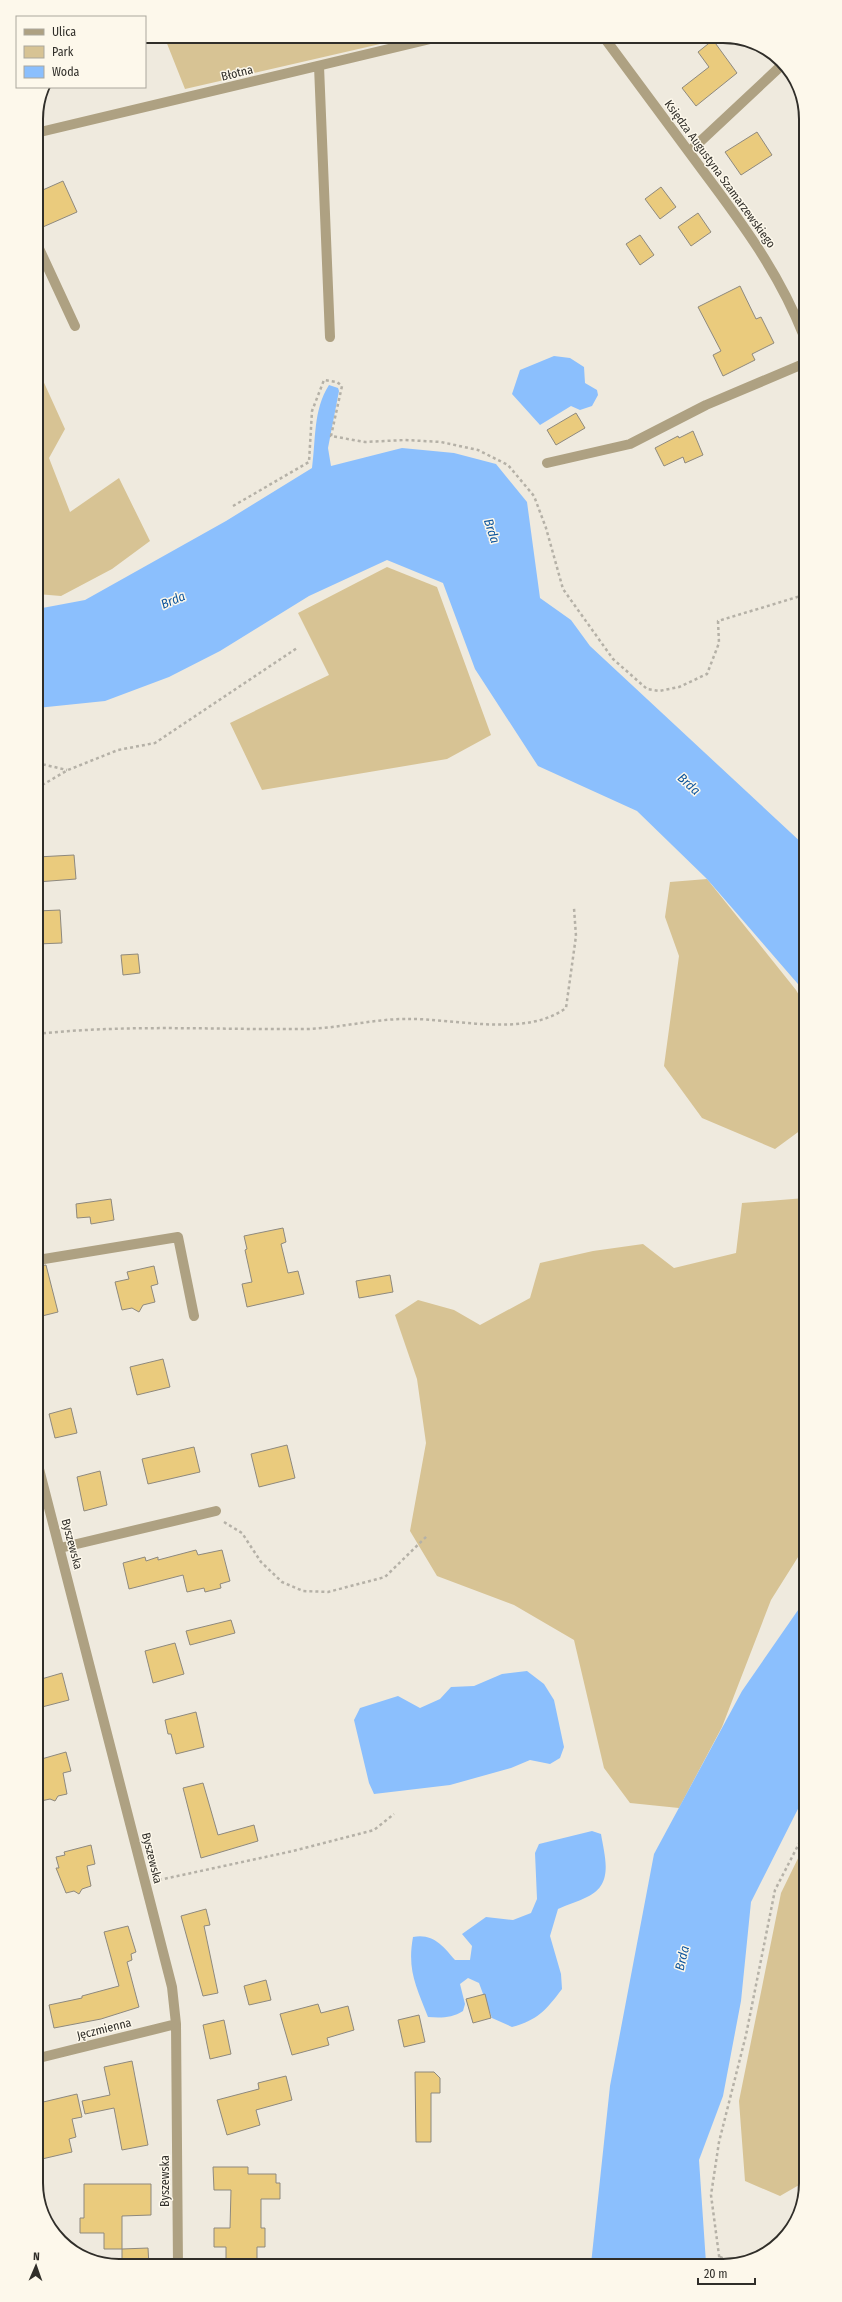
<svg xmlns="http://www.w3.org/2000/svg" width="842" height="2302" viewBox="0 0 842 2302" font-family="'Fira Sans Condensed',sans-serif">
  <rect width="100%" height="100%" fill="#efeade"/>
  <!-- green -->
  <path fill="#d7c394" d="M164,36H415L185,89Z
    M36,365L65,429L49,458L70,512L119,478L150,541L112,569L61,596L37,594Z
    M387,567L437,587L491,735L447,759L262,790L230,723L329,675L298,613Z
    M707,879L796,990L804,1004L805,1127L775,1149L702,1118L664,1066L679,956L665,917L670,882Z
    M805,1198V1546L771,1600L722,1727L679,1808L630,1803L604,1768L574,1640L514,1605L437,1576L410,1531L426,1443L417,1379L395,1315L418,1300L454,1310L480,1325L530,1298L540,1263L593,1251L643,1244L674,1268L736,1253L742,1203Z
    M806,1842V2181L780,2196L745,2181L739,2101L781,1893Z"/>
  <!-- water -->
  <path fill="#8bbffd" d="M554,356L570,358L584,367L585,383L597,390L598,395L592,406L580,410L571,406L540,425L512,394L520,370Z
    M329,385L338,388L339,391L328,448L331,466L402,448L454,453L496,464L527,502L540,598L571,620L590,646L804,845V991L707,879L637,811L538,766L475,669L443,583L387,560L309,596L220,651L169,677L105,701L37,708V609L85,600L226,521L312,468C316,440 313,410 329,385Z
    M805,1600V1795L751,1902L741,2001L723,2096L699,2160L706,2263L591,2264L610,2086L654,1854L742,1691Z
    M527,1671L544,1684L554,1700L564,1747L560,1758L550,1764L530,1760L511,1768L450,1785L374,1794L369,1783L354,1720L360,1708L398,1696L420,1708L440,1699L451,1687L474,1686L502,1674Z
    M592,1831L601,1834C605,1858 614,1885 587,1897C578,1902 568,1904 558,1909L550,1936L561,1974L562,1989C546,2010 538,2020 512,2027L492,2018L479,1983L468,1978L460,1984L465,2004L463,2011C452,2018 441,2018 428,2017C416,1986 407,1970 413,1937C433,1933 443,1946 455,1960H470L472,1946L462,1934L486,1917L513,1920L531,1913L537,1899L535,1853L539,1844Z"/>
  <!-- building -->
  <path fill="#eacb7d" stroke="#8e897e" d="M713,40L737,73L696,106L682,88L709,67L698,52Z
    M757,132L772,155L741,175L725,152Z
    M63,181L77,212L36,230V193Z
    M661,187L676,207L660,219L645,199Z
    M698,213L711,232L691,246L678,227Z
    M640,235L654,255L640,265L626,244Z
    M740,286L756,319L761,317L774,343L752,354L755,360L723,376L713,355L721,351L698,307Z
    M576,413L585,428L556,445L547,430Z
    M693,431L703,455L685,463L683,457L664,466L655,448L678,436L679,438Z
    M74,855L76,879L37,882V857Z
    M60,910L62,943L37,944V911Z
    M138,954L140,973L123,975L121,955Z
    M111,1199L114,1220L91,1224L90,1217L77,1218L76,1204Z
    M283,1228L286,1242L281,1244L288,1273L298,1271L304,1294L247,1307L242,1284L252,1282L245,1250L247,1249L244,1236Z
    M46,1265L58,1312L38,1317V1266Z
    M154,1266L158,1284L151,1286L155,1302L143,1305L139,1312L132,1308L122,1310L115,1282L129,1279L127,1272Z
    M390,1275L393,1292L359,1298L356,1281Z
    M163,1359L170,1387L137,1395L130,1367Z
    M71,1408L77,1433L55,1438L49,1414Z
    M287,1445L295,1478L259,1487L251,1454Z
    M194,1447L200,1472L148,1484L142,1459Z
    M100,1471L107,1505L84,1511L77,1477Z
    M196,1550L198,1555L222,1550L230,1581L220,1584L221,1588L205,1592L204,1588L187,1592L183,1575L129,1589L123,1563L145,1557L146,1561L158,1557V1560Z
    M231,1620L235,1633L190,1645L186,1631Z
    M175,1643L184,1674L153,1683L145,1651Z
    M62,1673L69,1700L42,1707L38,1691V1680Z
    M196,1712L204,1747L176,1754L171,1734H168L165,1720Z
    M66,1752L71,1771L63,1773L67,1794L58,1796L55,1801L50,1799L41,1801L38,1791V1760Z
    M203,1783L218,1835L254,1825L258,1841L201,1858L183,1788Z
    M91,1845L95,1864L87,1866L91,1886L82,1889L79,1894L74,1891L66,1893L56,1868H59L56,1857L65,1855L64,1852Z
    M206,1909L210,1925L204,1926L218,1993L203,1996L181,1916Z
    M128,1926L136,1952L131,1954L132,1960L127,1962L139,2007L101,2019L54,2028L49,2005L82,1998V1996L119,1986L104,1932Z
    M266,1980L271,2000L249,2005L244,1986Z
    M485,1994L491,2018L473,2023L466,1999Z
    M318,2004L321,2013L348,2006L354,2030L327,2038L329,2045L292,2055L280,2014Z
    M419,2015L425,2042L404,2047L398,2020Z
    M224,2020L231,2054L210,2059L203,2025Z
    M132,2061L148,2145L122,2150L114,2108L85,2114L82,2101L110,2095L104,2067Z
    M415,2072H434L440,2078V2093H431V2142H416Z
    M286,2076L292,2100L256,2110L260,2125L227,2135L217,2100L259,2089L258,2083Z
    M77,2094L82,2117L72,2119L76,2137L69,2139L72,2152L42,2159L39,2144V2103Z
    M213,2167H248V2174H276V2183H280V2199H261V2228H265V2247H257V2259H250V2265H226V2247H214V2228H230L231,2190H214Z
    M84,2184H151V2215L122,2216V2249H104V2233H80V2218H84Z
    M148,2248L149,2266H122V2249Z"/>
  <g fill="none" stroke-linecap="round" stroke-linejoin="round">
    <!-- path -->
    <path stroke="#b5b1a7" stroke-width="2.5" stroke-dasharray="3 3" stroke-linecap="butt" d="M233,506L309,462L312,411L324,380L337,382L342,386L331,436L365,442L405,440L441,442L478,450L508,465L534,496L546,528L563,589L613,659L647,689L659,691L679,687L707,674L719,643L718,621L804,595
      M37,763L67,770
      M37,788L68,770L118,750L155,743L297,648
      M37,1034C127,1024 217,1030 307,1029C340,1028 373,1019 406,1019C454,1018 525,1038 566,1008L576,936L574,908
      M224,1522L242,1533L261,1562L282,1582L303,1591L328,1592L385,1577L428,1535
      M159,1880L293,1851L374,1830L394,1814
      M720,2257L735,2263
      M720,2263L711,2195L719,2142L746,2035L775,1890L806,1830"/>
    <!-- minor -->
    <path stroke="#aea182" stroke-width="10" d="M603,36C636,81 670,126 703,171C742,223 779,273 803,334
      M319,66L330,337
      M36,133L443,36
      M689,152L783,64
      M36,242L75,326
      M547,463L630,444L706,405L803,364
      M38,1260L178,1237L194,1316
      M38,1465L172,1987L176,2024L178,2266
      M60,1548L216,1511
      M39,2058L176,2024"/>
  </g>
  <g text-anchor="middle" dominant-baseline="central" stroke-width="3" stroke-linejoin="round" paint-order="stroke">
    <!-- street labels -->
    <g font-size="12" fill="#302e29" stroke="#fdf8eb">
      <text transform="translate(237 73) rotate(-14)">Błotna</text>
      <text transform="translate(720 174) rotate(54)">Księdza Augustyna Szamarzewskiego</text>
      <text transform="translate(72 1544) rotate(75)">Byszewska</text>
      <text transform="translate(152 1858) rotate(76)">Byszewska</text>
      <text transform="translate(104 2029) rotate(-14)">Jęczmienna</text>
      <text transform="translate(165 2181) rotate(-90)">Byszewska</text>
    </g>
    <!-- water labels -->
    <g font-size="13" font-style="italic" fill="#0e569e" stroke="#fdf8eb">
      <text transform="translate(492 531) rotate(72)">Brda</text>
      <text transform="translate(173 600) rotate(-23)">Brda</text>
      <text transform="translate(689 784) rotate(42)">Brda</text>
      <text transform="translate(682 1958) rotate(-77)">Brda</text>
    </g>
  </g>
  <!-- crop -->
  <path d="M0 0H842V2302H0ZM119 43H723A76 76 0 0 1 799 119V2183A76 76 0 0 1 723 2259H119A76 76 0 0 1 43 2183V119A76 76 0 0 1 119 43Z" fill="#fdf8eb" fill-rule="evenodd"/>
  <path fill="none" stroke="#302e29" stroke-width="2" d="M119 43H723A76 76 0 0 1 799 119V2183A76 76 0 0 1 723 2259H119A76 76 0 0 1 43 2183V119A76 76 0 0 1 119 43Z"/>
  <!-- legend -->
  <rect x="16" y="16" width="130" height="72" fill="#fdf8eb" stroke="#aba79d"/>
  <rect x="24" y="29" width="20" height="6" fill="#aea182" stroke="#aba79d"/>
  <text x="52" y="36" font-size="12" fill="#302e29">Ulica</text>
  <rect x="24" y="46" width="20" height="12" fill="#d7c394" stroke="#aba79d"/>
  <text x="52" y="56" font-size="12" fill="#302e29">Park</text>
  <rect x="24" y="66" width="20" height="12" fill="#8bbffd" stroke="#aba79d"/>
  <text x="52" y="76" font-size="12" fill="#302e29">Woda</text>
  <!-- north arrow -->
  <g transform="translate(36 2266) rotate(2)" stroke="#fdf8eb" stroke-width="3" paint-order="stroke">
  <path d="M0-3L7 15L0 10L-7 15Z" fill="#302e29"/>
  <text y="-6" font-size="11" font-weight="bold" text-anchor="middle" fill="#302e29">N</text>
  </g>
  <!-- scale -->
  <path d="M698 2278v6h57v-6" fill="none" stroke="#302e29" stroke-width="2"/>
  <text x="704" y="2278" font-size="12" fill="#302e29" stroke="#fdf8eb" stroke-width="3" paint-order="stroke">20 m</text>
</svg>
